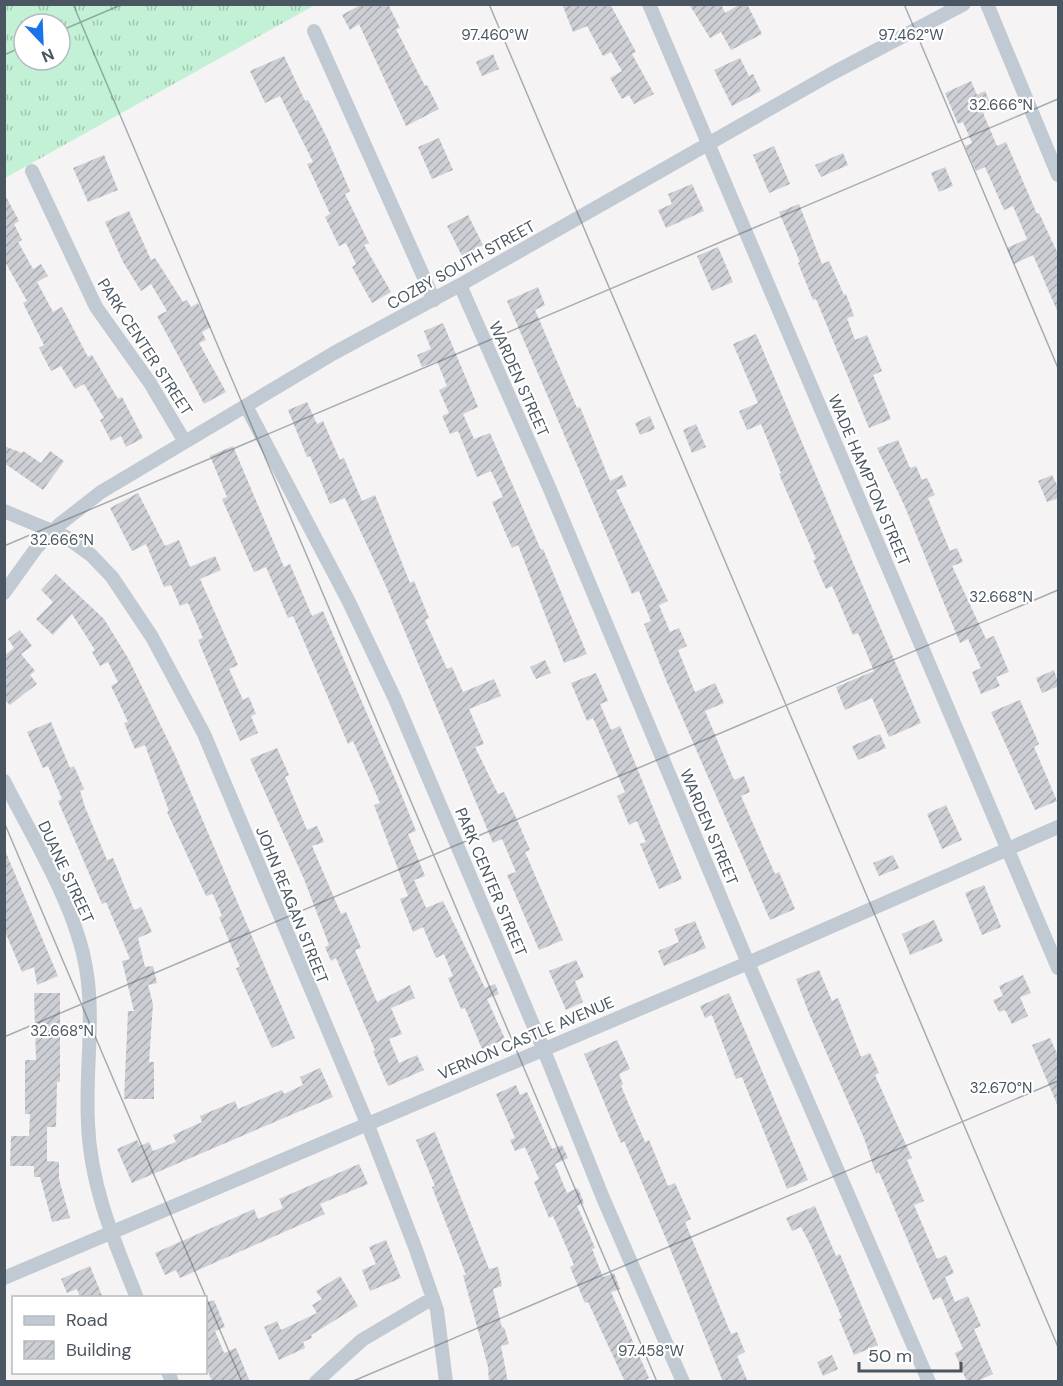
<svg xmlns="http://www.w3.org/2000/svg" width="1063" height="1386" viewBox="0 0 1063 1386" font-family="'DM Sans',sans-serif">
  <defs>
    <pattern id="grass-tufts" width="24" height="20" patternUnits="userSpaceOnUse" patternTransform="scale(1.5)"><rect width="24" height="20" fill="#c3f1d5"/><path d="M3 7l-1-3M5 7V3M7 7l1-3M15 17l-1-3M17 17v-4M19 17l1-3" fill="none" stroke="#a0c6b0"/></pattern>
    <pattern id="building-hatch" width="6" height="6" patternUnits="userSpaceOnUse" patternTransform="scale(1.5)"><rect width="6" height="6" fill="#cdcfd5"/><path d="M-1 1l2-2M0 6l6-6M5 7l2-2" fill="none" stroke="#a8abb0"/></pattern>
  </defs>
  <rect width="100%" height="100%" fill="#f5f3f3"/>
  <!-- grass -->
  <path fill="url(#grass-tufts)" fill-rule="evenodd" d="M5,4H315V5L5,178ZM24,24H60V60H24Z"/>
  <!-- building -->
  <path fill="url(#building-hatch)" d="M362,4H388L400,28L396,29L425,86L427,85L439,109L406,126L359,24L350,30L342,15Z
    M562,4H610L636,52L632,54L654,94L634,104L629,95L622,99L610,78L622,71L611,52L603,56L587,26L573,32Z
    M689,4H721L725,13L741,4H747L762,34L731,50L721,32L710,38Z
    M493,54L499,69L482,76L476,62Z
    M284,56L305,101L308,100L328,140L350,191L345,194L369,243L364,245L391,292L372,303L352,267L356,264L346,243L339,246L325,217L330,214L307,164L313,162L280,96L265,103L250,71Z
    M740,58L749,76L753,74L761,91L732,106L714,70Z
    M971,81L977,95L985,91L993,109L983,113L997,146L1006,142L1037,214L1039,213L1059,256V315L1033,255L1014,264L1007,248L1027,239L1013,206L1004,210L985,167L976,171L965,146L972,143L963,122L958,124L945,93Z
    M439,138L453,170L432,179L418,147Z
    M774,146L790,184L769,193L753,155Z
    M843,153L848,165L821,177L815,165Z
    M104,155L118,190L88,202L73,168Z
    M945,167L953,186L939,192L931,173Z
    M692,184L704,211L666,228L658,210L672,204L668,194Z
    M4,193L19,221L14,224L22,240L18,242L33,269L41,264L48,276L37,282L53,312L62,307L88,357L92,355L118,399L122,397L143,438L126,447L121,436L111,441L100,420L104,418L84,384L75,389L61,366L51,371L39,348L44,345L23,303L27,301L4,260Z
    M799,204L822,264L829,261L844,295L846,294L854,316L847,318L855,340L867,335L882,371L873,375L891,419L869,428L816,299L813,300L798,263L800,262L779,212Z
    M129,211L151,260L155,258L183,302L187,300L191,307L198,303L211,327L202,332L206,340L199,343L226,392L204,404L157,316L167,311L151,284L141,291L123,262L105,222Z
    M468,215L483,245L462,256L447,226Z
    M718,247L733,282L712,291L697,256Z
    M538,287L545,305L535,310L577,408L580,407L610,481L622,475L627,486L616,490L668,601L659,605L670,632L679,628L687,646L678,650L695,692L715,683L724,703L705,711L734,780L744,776L750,792L741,796L775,874L779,872L795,909L770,920L666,680L644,624L651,621L639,591L632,594L507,301Z
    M443,323L478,407L463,414L474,439L490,433L541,550L543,549L587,654L564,663L518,545L512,548L492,502L503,497L491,471L477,477L458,431L450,434L442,416L449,413L439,390L447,386L437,361L422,367L417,355L431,349L424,331Z
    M756,334L921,723L889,737L872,698L845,710L836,687L874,671L858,633L853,635L832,586L826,589L813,560L816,559L779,474L781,473L761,424L747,430L739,411L758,403L733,344Z
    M307,402L317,424L323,421L340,460L344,458L362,501L375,495L410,583L414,581L429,618L425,620L447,669L452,667L463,692L494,679L501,696L469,709L484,744L475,747L498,794L504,792L514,813L530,850L525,852L563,940L539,950L507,875L516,872L502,839L493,843L385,584L345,498L330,504L310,456L307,457L288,410Z
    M650,416L655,429L640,435L635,423Z
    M696,424L706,447L692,453L683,430Z
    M898,440L910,468L916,466L922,480L927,478L935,495L928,498L950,551L957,548L963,562L952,566L986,639L994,636L1009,672L996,677L1000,686L981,694L972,672L981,668L968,639L960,643L905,507L877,448Z
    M4,446L22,453L23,451L41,463L50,451L64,461L43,490L4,463Z
    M233,446L284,567L290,564L312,616L323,611L398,786L416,831L408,834L425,876L414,880L426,908L443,901L485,988L495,984L499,994L487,999L505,1039L482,1049L465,1008L461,1009L448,978L453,976L444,954L436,958L423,927L413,932L400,899L408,896L374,805L380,803L353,741L348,744L293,616L288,618L266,567L254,572L222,499L227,497L210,456Z
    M1052,475L1059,489V498L1047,502L1038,481Z
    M138,493L165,546L179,540L190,567L215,556L221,570L200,579L238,665L229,669L243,700L249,697L256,714L251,716L258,733L240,741L198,640L203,638L188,603L180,606L171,585L164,587L146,544L132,551L110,508Z
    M56,574L104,619L128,658L175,755L295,1038L272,1048L236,968L240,967L219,917L222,916L213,894L206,896L167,812L169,811L145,745L135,749L124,723L128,722L111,686L118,682L108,662L100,666L92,652L95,650L72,614L53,635L36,619L53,602L41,590Z
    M20,630L32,646L21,654L35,671L30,675L37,684L10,705L4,699V656L14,648L8,639Z
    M545,660L551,673L536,679L530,667Z
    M1054,670L1059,686L1042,693L1036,678Z
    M596,673L608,701L600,704L611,730L620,726L682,879L659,889L640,844L646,842L637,821L629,825L617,796L625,792L593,718L587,721L571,683Z
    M1020,700L1039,744L1034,747L1057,801L1035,810L991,712Z
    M51,722L70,768L74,766L84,789L80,791L85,807L107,860L113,858L134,910L141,907L152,932L138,938L145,967L153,966L157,983L148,985L153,1004L149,1062H154V1099H124L128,1011H134L122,961L130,959L106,902L102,904L82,857L58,801L62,799L48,766L43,768L27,732Z
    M880,734L886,748L858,760L852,746Z
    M277,748L289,775L285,777L307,830L317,826L324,842L312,846L341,914L346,912L361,948L355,950L377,1002L410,985L415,998L391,1008L402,1034L389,1039L399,1063L417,1055L424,1070L388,1086L373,1051L375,1050L336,958L331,961L325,947L329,945L304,879L250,759Z
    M946,805L962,840L942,849L927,814Z
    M4,848L58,976L37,985L34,967L22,972L4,929Z
    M893,855L899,868L879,876L873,863Z
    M984,885L1001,927L982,935L965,893Z
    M934,920L943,941L910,955L902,934Z
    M695,921L706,948L664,966L658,951L679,942L674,929Z
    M576,960L584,977L575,981L583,1002L566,1010L549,971Z
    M819,970L832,1001L838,998L861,1057L870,1053L879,1073L875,1075L912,1158L907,1160L924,1201L914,1205L937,1259L946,1255L954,1273L945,1277L955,1302L968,1296L981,1326L974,1329L993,1374L975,1382H967L955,1353L963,1349L941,1297L933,1300L879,1172L876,1174L864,1138L808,1011L796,979Z
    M1023,975L1031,993L1020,997L1028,1016L1012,1024L1005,1010L999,1012L993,1000L1003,996L999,986Z
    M34,993H60V1082H57L56,1127H47V1161L59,1162V1179L70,1218L52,1222L40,1177H34V1166H10L11,1136H29L30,1114H25V1060H36Z
    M729,993L808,1180L787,1189L742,1077L736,1079L712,1015L705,1018L700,1006Z
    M1050,1038L1059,1058V1109L1032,1045Z
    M617,1040L630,1069L619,1074L623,1084L621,1086L645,1142L649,1140L668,1186L675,1183L691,1219L685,1222L731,1334L737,1332L745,1352L737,1356L748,1382H723L667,1241L624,1141L621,1143L584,1054Z
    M320,1068L333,1097L132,1183L117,1149L137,1140L140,1146L149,1142L153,1151L176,1142L173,1135L202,1122L200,1116L235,1101L238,1109L282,1090L284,1094L303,1085L300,1077Z
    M516,1085L520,1095L527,1092L552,1149L562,1145L568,1158L555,1164L567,1193L578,1188L584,1203L577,1206L595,1248L592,1249L603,1277L614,1273L620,1289L611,1292L649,1378L641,1382H625L588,1302L585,1303L570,1267L574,1265L553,1216L549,1218L534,1182L539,1179L525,1147L515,1151L510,1140L515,1138L496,1094Z
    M435,1132L489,1269L498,1267L502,1286L493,1289L502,1328L504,1327L509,1344L501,1346L508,1382H489L488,1367L463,1275H466L432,1187L435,1186L416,1140Z
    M359,1164L368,1184L320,1204L325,1214L180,1278L176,1270L165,1275L155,1253L254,1209L258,1219L283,1208L279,1199Z
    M815,1206L836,1256L840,1254L878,1345L854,1355L839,1319L842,1318L811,1246L801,1227L792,1231L786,1218Z
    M386,1240L401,1278L370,1291L362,1270L376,1264L369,1247Z
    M90,1266L103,1298H80L77,1289L67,1293L61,1279Z
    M340,1276L358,1306L311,1335L312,1338L303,1342L305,1348L279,1360L264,1327L277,1321L281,1330L317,1313L312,1305L322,1299L316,1291Z
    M214,1300L225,1327L215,1331L224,1353L236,1348L250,1382H212L206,1366V1303Z
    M832,1355L838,1369L823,1376L817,1362Z"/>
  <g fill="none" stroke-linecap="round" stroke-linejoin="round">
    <!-- minor -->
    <path stroke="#c1cad2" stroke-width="14" d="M649,4L1058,968
      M987,4L1058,175
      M314,31L434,300
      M32,171L96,307L150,383L185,442
      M460,285L549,487L748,963L929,1382
      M246,406L349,602L395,699L543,1048L603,1198L683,1382
      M4,511L66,537L91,555L112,577L152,637L204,734L367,1123L415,1247L437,1310L446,1382
      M4,593L37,547L60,524L101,492L334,353L460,285L831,74L964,4
      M4,781C33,839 75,904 86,968C95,1019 85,1072 88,1123C90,1185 114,1241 137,1298
      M4,1278L748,963L1058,827
      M168,1372L172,1382
      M316,1382L362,1340L433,1298"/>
  </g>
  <!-- ticks -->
  <path fill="none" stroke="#4a5661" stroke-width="1.5" stroke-opacity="0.45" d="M73,4L657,1382M489,4L1058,1347M904,4L1058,368M60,31L123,4M4,55L24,46M4,546L1058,99M4,822L242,1382M4,1037L1058,590M351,1382L1058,1081"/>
  <g text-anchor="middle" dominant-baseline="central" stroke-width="4.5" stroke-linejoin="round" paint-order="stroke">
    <!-- street labels -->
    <g font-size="16" fill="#4a5661" stroke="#fff">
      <text transform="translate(461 265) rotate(-29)">COZBY SOUTH STREET</text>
      <text transform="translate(145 347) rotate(57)">PARK CENTER STREET</text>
      <text transform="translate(519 379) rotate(66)">WARDEN STREET</text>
      <text transform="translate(869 480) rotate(67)">WADE HAMPTON STREET</text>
      <text transform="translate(709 827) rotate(67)">WARDEN STREET</text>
      <text transform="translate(66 872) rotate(65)">DUANE STREET</text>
      <text transform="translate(491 882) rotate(67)">PARK CENTER STREET</text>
      <text transform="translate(292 905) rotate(68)">JOHN REAGAN STREET</text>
      <text transform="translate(526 1038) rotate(-23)">VERNON CASTLE AVENUE</text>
    </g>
  </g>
  <g font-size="15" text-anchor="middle" fill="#4a5661" stroke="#fff" stroke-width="4.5" stroke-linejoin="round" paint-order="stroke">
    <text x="495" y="40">97.460°W</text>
    <text x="911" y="40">97.462°W</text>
    <text x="1001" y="110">32.666°N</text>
    <text x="62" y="545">32.666°N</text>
    <text x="1001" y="602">32.668°N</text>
    <text x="62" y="1036">32.668°N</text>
    <text x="1001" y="1093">32.670°N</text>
    <text x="651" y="1356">97.458°W</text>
  </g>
  <!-- border -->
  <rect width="1063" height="1386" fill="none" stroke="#4a5661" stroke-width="12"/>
  <!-- legend -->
  <rect x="12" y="1296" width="195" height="78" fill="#ffffff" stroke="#b7bbc0" stroke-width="1.5"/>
  <rect x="24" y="1316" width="30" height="9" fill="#c1cad2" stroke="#b7bbc0" stroke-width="1.5"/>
  <text x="66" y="1326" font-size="18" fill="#4a5661">Road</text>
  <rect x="24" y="1341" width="30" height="18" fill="url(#building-hatch)" stroke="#b7bbc0" stroke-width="1.5"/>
  <text x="66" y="1356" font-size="18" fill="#4a5661">Building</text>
  <!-- north arrow -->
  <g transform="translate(42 42) rotate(157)"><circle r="28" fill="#ffffff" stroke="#b7bbc0" stroke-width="1.5"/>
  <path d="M0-4.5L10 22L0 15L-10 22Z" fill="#1a73e8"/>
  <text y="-9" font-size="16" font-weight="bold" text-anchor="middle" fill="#4a5661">N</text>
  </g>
  <!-- scale -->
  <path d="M859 1362v9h102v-9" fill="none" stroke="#4a5661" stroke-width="3"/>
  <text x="868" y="1362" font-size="18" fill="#4a5661" stroke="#ffffff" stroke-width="4.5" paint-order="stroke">50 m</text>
</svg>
